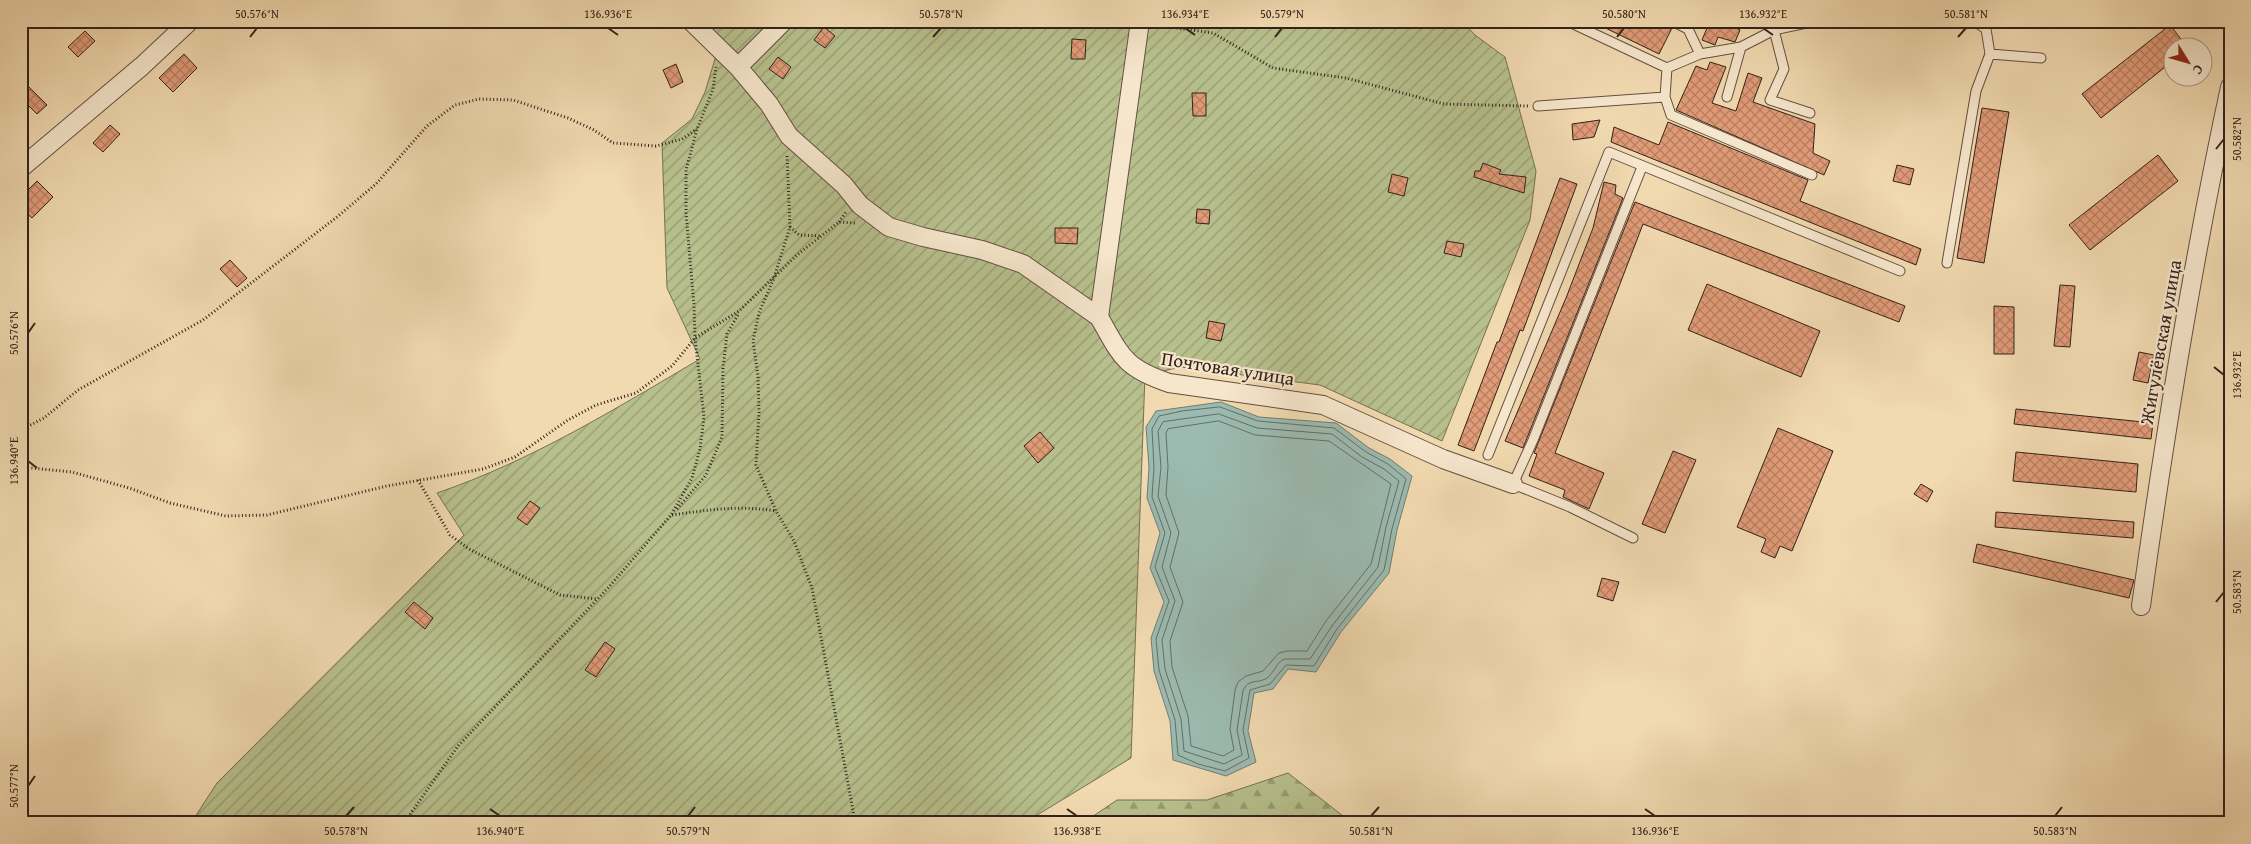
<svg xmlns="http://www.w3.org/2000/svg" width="2251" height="844" viewBox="0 0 2251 844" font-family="'Gentium Book Plus',serif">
  <defs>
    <pattern id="forest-firs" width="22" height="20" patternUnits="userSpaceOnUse" patternTransform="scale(1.25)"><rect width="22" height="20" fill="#b7c08d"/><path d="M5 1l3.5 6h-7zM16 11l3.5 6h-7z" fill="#959c72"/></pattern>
    <pattern id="garden-furrows" width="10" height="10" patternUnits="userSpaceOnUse" patternTransform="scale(1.25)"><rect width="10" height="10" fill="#b7c08d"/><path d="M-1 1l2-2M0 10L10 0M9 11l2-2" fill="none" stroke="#959c72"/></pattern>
    <pattern id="building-cross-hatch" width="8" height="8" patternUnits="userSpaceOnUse" patternTransform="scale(1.25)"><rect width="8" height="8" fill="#e19b77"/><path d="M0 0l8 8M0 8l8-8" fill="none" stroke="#b77e61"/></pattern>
  </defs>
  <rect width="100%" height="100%" fill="#f1d9b0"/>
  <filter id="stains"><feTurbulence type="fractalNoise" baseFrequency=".004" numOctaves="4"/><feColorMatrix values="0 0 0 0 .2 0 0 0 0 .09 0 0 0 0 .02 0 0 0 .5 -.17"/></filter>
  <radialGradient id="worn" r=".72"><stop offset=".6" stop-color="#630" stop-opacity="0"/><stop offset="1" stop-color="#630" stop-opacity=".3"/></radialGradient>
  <!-- forest -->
  <path fill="url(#forest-firs)" stroke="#747154" d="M1288,773L1352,823H1083L1117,800H1207Z"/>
  <!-- garden -->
  <path fill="url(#garden-furrows)" stroke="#747154" d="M700,21H1462L1475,35L1505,57L1536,171L1530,220L1442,441L1320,385L1181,367L1145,375L1131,758L1024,823H191L217,783L464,535L437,493C531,461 615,409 700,359L667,288L662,143L692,119L705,92L718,49Z"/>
  <!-- water -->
  <path fill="#9bbab0" stroke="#717d74" d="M1221,402L1259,417L1336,423L1369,448L1390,459L1412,476L1397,530L1389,573L1341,632L1316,672L1288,669L1273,689L1254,693L1248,731L1256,762L1226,776L1173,760L1170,721L1154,671L1151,638L1164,602L1150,568L1160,533L1147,498L1149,467L1146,427L1156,411Z"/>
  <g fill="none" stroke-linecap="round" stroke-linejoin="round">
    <!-- shore -->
    <path stroke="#666e66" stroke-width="1" d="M1220,407L1258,421L1334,428L1366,452L1388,464L1406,479L1392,529L1384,570L1337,629L1314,666L1286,665L1270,684L1250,690L1243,730L1249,758L1225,771L1198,764L1178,755L1175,720L1159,670L1156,639L1169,601L1155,567L1165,533L1152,497L1154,467L1152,429L1159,416L1182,411Z
      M1219,414L1257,428L1332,434L1362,457L1384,469L1399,481L1386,527L1378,567L1332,626L1310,659H1284C1276,663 1274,673 1267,678C1258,684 1248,678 1243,691L1237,730L1242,755L1224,764L1184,751L1181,719L1165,669L1162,640L1175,601L1162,567L1171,533L1158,496L1161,467L1158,431L1163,422Z
      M1219,421L1255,435L1329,441L1391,484L1371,564L1326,621L1307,651H1287L1279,653L1263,671L1246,676L1238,682L1235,690L1230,729L1234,750L1223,756L1191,746L1188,716L1172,667L1170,641L1183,602L1170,567L1179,533L1166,495L1168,467L1166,433L1168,429Z"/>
  </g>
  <!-- building -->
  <path fill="url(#building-cross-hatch)" stroke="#32221b" d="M1591,21H1666L1672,28L1659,54Z
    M1710,21H1734L1732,26L1740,30L1735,42L1718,37L1715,45L1702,40Z
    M2170,25L2188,48H2174V60L2101,118L2082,94Z
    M824,27L835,36L825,48L814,40Z
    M85,31L95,41L78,57L68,47Z
    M1072,39L1086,40L1085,59H1071Z
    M184,54L197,68L173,92L159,78Z
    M778,57L791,67L783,79L769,69Z
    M1710,62L1726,67L1712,103L1736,111L1748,73L1762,78L1753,102L1815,124L1813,153L1830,161L1824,175L1676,110L1696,66L1707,70Z
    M676,64L683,82L671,88L663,70Z
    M29,87L47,105L37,114L21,98V95Z
    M1192,93H1206V116H1193Z
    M1982,108L2009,112L1984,263L1957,258Z
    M1600,120L1594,137L1573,140L1572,124Z
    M1668,122L1808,180L1800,201L1921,249L1916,265L1611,142L1614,127L1659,145Z
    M110,125L120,134L103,152L93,143Z
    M2158,155L2178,181L2090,250L2069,225Z
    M1483,163L1501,170L1499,174L1526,177L1524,193L1474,177L1475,171H1480Z
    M1897,165L1914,169L1910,185L1893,181Z
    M1392,174L1408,178L1404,196L1388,192Z
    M1560,178L1577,184L1523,331L1520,330L1474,451L1458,445L1497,342H1499Z
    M37,181L53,197L32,218L21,208V197Z
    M1604,182L1616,185L1615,194L1623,198L1523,448L1505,441L1566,298L1593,228Z
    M1635,202L1905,306L1899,322L1643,224L1555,453L1604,473L1589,509L1563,497L1565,490L1529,476L1537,454L1534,453Z
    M1197,209L1210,210L1209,224L1196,223Z
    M1055,228H1078L1077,244L1055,243Z
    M1447,241L1464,244L1461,257L1444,253Z
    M230,260L247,278L237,287L220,269Z
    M1707,284L1820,331L1801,377L1688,330Z
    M2060,285L2075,286L2070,347L2054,346Z
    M1994,306L2014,307V354H1994Z
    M1209,321L1225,324L1221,341L1206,338Z
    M2139,352L2154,355L2148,383L2133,380Z
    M2016,409L2153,423L2151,439L2014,424Z
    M1778,428L1833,451L1792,551L1780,546L1775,558L1761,552L1766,539L1737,527Z
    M1040,432L1054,448L1038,463L1024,446Z
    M1673,451L1696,460L1665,533L1642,524Z
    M2016,452L2138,464L2136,492L2013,481Z
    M1921,484L1933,491L1927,502L1914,494Z
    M530,501L540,508L527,525L517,518Z
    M1996,512L2134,522L2133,538L1995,527Z
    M1977,544L2134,580L2129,598L1973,562Z
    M1602,578L1619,582L1613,601L1597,596Z
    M414,602L433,618L425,629L405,612Z
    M605,642L615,649L596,677L585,670Z"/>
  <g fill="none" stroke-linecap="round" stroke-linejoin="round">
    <!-- service casing -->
    <g stroke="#625040" stroke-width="11">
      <path id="service" d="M1567,21L1667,68
        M1672,21L1688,29L1700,54
        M1765,21L1774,30L1784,69L1770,100L1810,113
        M1974,21L1986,29
        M1988,21L1986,29L1990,54L2041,58
        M1665,97L1671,115L1812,175
        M1727,97L1741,47
        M1538,106L1665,97L1667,68L1700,54L1741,47L1774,30L1816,21
        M1947,263L1976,91L1990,54
        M1488,455L1609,152L1900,271
        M1633,538L1570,507L1513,484L1533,440L1642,167"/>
    </g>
    <!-- minor casing -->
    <g stroke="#625040" stroke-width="20">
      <path id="minor" d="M691,21L738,67L769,104L789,136L844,185L860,205L889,227L923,237L982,250L1023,264L1099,317
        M1140,21L1099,317C1121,356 1124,368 1169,383L1323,405L1443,459L1513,484
        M738,67L784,21
        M21,168L142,66L190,21
        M2141,606C2165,432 2193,259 2230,87"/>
    </g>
    <!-- path -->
    <path stroke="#32221b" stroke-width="3" stroke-dasharray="1 2.5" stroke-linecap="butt" d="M1156,25L1213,33L1273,68L1346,78L1444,104L1528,106
      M787,156L790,227L774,278L759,313L753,341L758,376L759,412L756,465L776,511L794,541L812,588L854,816L852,823
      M839,222L846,212
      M790,227L799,235L821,236
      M21,430L44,418L78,390L203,320L337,217L376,184L427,126L455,105L479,99L513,100L568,118L594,130L613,143L656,146L682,139L697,129
      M21,467L72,472L129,488L170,503L226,516L267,515L387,486L483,469L515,457L568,420L596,405L636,393L672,366L695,338L739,311L797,255L839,222L856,223
      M418,480L450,535L469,549L560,595L597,599
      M677,509L706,475L722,437L723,368L727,334L739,313
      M672,515C707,510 741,505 776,511
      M404,823L458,746L608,588L671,515L692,478L700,449L704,417L695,338L694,305L686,213V170L697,129L713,89L716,67"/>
    <!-- service -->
    <use href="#service" stroke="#f6e6cc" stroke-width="9"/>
    <!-- minor -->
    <use href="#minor" stroke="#f6e6cc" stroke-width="18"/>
  </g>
  <!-- ticks -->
  <path fill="none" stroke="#32221b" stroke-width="2" d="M608,28L618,35M1185,28L1195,35M1763,28L1773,35M250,37L257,28M933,37L941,28M1275,37L1282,28M1617,37L1624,28M1958,37L1966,28M2216,149L2224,139M28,333L35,323M2214,367L2224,375M28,461L37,468M2216,602L2224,592M28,786L35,776M490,809L500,816M1067,809L1077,816M1645,809L1655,816M346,816L354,807M688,816L695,807M1371,816L1379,807M2055,816L2062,807"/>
  <g text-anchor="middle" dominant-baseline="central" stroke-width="4.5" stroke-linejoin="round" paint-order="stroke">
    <!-- street labels -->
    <g font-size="19" fill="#32221b" stroke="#f6e6cc">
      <text transform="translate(2160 342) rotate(-80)">Жигулёвская улица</text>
      <text transform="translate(1228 368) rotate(9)">Почтовая улица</text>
    </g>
  </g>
  <!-- margin -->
  <rect width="2251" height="844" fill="none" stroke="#f1d9b0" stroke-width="55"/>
  <!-- north arrow -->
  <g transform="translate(2188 62) rotate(127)"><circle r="24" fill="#f6e6cc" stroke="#a89885"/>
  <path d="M0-4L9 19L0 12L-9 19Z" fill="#8f2418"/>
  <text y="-8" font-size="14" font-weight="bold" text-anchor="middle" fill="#32221b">С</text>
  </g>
  <rect x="28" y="28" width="2196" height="788" fill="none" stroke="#32221b" stroke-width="2"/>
  <g font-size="12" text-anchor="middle" fill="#32221b">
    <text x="257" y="18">50.576°N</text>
    <text x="608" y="18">136.936°E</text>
    <text x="941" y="18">50.578°N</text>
    <text x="1185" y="18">136.934°E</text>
    <text x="1282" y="18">50.579°N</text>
    <text x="1624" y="18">50.580°N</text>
    <text x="1763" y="18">136.932°E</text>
    <text x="1966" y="18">50.581°N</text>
    <text transform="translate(2237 139) rotate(-90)" y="4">50.582°N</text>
    <text transform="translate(14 333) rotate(-90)" y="4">50.576°N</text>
    <text transform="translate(2237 375) rotate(-90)" y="4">136.932°E</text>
    <text transform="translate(14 461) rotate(-90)" y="4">136.940°E</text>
    <text transform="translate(2237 592) rotate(-90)" y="4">50.583°N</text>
    <text transform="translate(14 786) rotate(-90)" y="4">50.577°N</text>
    <text x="346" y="835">50.578°N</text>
    <text x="500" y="835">136.940°E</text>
    <text x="688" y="835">50.579°N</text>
    <text x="1077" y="835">136.938°E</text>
    <text x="1371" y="835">50.581°N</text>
    <text x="1655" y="835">136.936°E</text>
    <text x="2055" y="835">50.583°N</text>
  </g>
  <rect width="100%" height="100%" filter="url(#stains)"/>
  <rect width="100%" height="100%" fill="url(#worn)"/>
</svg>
